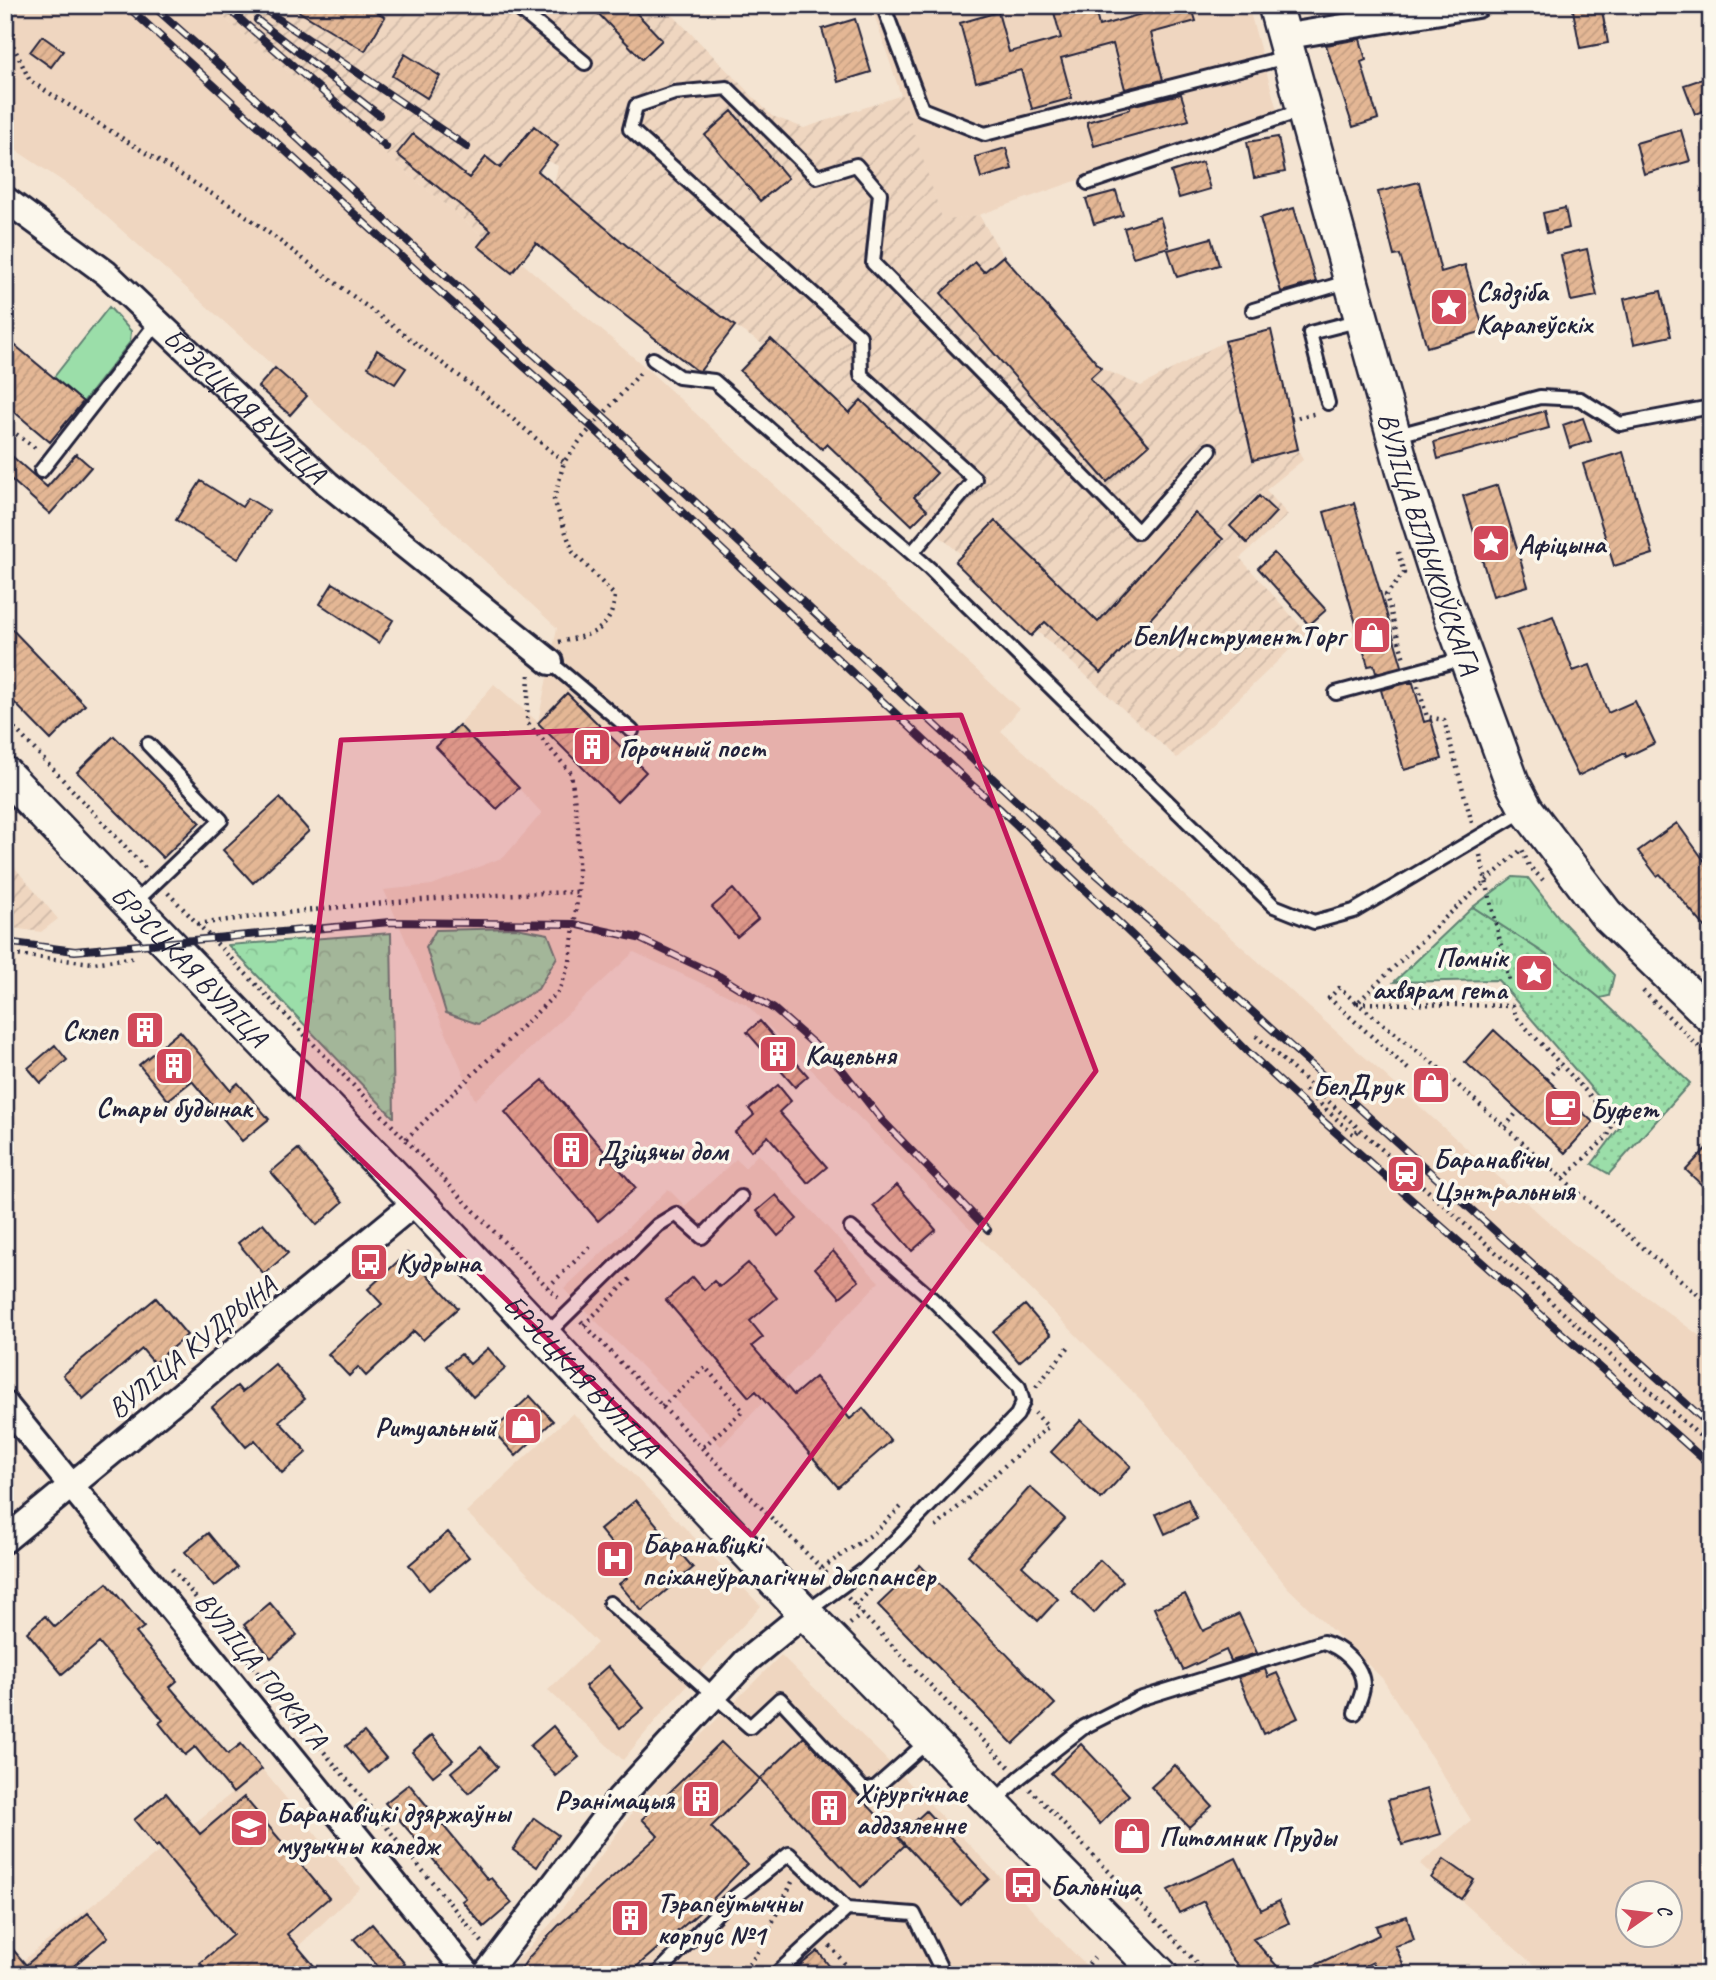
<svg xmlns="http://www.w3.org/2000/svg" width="1716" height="1980" viewBox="0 0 1716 1980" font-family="Caveat,sans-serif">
  <defs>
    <pattern id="industrial-furrows" width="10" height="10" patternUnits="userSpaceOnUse" patternTransform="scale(1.75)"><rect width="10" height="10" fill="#efd6c0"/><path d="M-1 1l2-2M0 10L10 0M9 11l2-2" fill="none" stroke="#cdb7a6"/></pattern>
    <pattern id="grass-dots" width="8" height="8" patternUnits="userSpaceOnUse" patternTransform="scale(1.75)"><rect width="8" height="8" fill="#9bdea9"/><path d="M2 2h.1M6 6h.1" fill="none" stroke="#85be92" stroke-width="1.8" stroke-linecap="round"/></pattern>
    <pattern id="forest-crowns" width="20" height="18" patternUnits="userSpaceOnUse" patternTransform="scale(1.75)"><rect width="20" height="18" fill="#9bdea9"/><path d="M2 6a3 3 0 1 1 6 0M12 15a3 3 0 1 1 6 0" fill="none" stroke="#85be92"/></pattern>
    <pattern id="park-tufts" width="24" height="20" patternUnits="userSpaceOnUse" patternTransform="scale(1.75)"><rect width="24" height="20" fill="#9bdea9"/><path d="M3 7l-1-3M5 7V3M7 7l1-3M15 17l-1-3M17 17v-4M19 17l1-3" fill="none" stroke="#85be92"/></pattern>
    <pattern id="building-hatch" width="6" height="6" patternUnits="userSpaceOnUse" patternTransform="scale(1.75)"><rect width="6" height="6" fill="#e4b795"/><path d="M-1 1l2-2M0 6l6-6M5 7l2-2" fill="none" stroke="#c39d81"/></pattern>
  </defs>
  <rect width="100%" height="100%" fill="#f4e4d2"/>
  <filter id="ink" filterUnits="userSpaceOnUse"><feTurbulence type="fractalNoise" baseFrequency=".0143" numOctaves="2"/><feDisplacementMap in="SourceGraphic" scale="14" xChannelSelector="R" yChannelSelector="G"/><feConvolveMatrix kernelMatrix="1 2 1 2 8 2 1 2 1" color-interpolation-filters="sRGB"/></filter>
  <g filter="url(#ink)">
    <!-- built -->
    <path fill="#efd6c0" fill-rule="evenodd" d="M5,5H209L485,238L478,246L512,273L521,262L645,367L1019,709L1001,731L1571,1242L1711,1344V1975H1545L1420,1864L1471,1820L1382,1678L1287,1587L1144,1403L746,1004L634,952L475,1100L384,890L432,885L504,857L542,813L459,725L494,684L538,722L557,628L307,396L79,192L5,143ZM1628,1892H1670V1934H1628Z
      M871,5H1248L1277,110L979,215L943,222Z
      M758,1154L879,1282L721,1446L564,1289L668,1189L685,1206L736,1159L745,1168Z
      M573,1413L761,1606L667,1707L623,1760L548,1690L597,1643L466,1512Z
      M781,1655L896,1769L1095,1975H518L515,1963L553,1921L656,1780Z
      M262,1769L360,1888L268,1975H5Z"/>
    <!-- industrial -->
    <path fill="url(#industrial-furrows)" d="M209,5H663L772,116L804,128L902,95L943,221L979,215L1003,256L1101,368L1141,386L1225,341L1271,330L1298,449L1303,460L1266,490L1288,515L1240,558L1307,633L1177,758L1037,631L1031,636L955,562L962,555L919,519L912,525L828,444L822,449L740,371L764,345L734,326L699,372L619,311L652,266L637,255L601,297L510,221L554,184L558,166L547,160L485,238Z
      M5,856L58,919L41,932L5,927Z"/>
    <!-- grass -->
    <path fill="url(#grass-dots)" stroke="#5e8072" stroke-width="2" d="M1473,907L1547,955L1600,998L1690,1083L1609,1174L1592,1164L1622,1124L1498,980L1394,982Z"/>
    <!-- forest -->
    <path fill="url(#forest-crowns)" stroke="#5e8072" stroke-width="2" d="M516,928L548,934L557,957L538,989L478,1024L446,1013L426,947L436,930Z
      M391,933L394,1117H393L228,945Z"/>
    <!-- park -->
    <path fill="url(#park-tufts)" stroke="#5e8072" stroke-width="2" d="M1513,877L1528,878L1561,920L1614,975L1609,996L1600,998L1547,955L1473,907Z"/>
    <!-- garden -->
    <path fill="#9bdea9" stroke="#5e8072" stroke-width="2" d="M109,307L131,331L130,342L83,402L54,377Z"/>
    <!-- building -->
    <path fill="url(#building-hatch)" stroke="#22223b" stroke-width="2" d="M288,5H366L385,17L365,51Z
      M590,5H629L662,40L642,59Z
      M1052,5H1094L1099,26L1152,11L1150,5H1191L1196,21L1151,33L1163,80L1125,89L1113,44L1061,58L1072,98L1032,109L1021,70L976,82L960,23L998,12L1009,52L1061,38Z
      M1572,5H1601L1608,43L1580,48Z
      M855,19L871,72L838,82L822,29Z
      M42,36L63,51L51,67L30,52Z
      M1360,39L1366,60L1361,62L1378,119L1353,127L1326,45Z
      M405,54L440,76L427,98L392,76Z
      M1711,76V108L1695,114L1684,85Z
      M1181,94L1189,120L1094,146L1087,122L1130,109V106Z
      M732,111L788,178L760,201L705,135Z
      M534,126L558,146L538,171L645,261L735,326L700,371L696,370L600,296L536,243L512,273L478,246L491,230L397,154L413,134L469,178L486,157L500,168Z
      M1681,130L1690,161L1644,174L1636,143Z
      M1278,137L1285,172L1254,178L1247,142Z
      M1006,148L1012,169L981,178L975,157Z
      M1202,162L1210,189L1179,198L1171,172Z
      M1419,182L1441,272L1465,265L1484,331L1427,347L1400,255L1394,256L1378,192Z
      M1116,191L1123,215L1094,224L1086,199Z
      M1294,208L1316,282L1281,292L1260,218Z
      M1565,208L1569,228L1547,233L1543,213Z
      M1160,217L1169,247L1133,257L1124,228Z
      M1211,238L1219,265L1177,277L1168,250Z
      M1587,249L1597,296L1571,301L1561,255Z
      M1003,256L1101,368L1090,378L1149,445L1107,482L941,293L975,262L984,272Z
      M1661,291L1671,336L1634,344L1624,299Z
      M1271,330L1298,449L1253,460L1225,341Z
      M5,337L83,402L50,442L5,404Z
      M771,339L849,413L861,400L937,473L914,497L927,510L912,525L827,444L822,449L740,371Z
      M377,350L406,368L395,384L368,367Z
      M275,368L307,396L290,415L258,387Z
      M1545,411L1549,428L1438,459L1434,442Z
      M1583,418L1591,441L1570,448L1563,425Z
      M5,450L47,487L76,454L91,467L50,514L5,474Z
      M1623,452L1653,554L1614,566L1583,464Z
      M201,481L242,507L248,498L269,511L238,559L176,520Z
      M1498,485L1528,586L1493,596L1463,496Z
      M1259,496L1276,512L1247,543L1230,526Z
      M1354,503L1402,666L1376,673L1374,665L1368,666L1324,512Z
      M1195,513L1223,539L1101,673L1045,622L1031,636L955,562L995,521L1098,622Z
      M1274,553L1326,610L1309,625L1258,568Z
      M333,583L393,620L379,643L320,604Z
      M1553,616L1573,671L1590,665L1608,713L1635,701L1655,743L1626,757L1625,753L1578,776L1552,722L1517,630Z
      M5,622L85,705L51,740L5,693Z
      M1407,683H1413L1424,722L1431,720L1442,759L1404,770L1381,690Z
      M567,693L646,772L617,802L538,723Z
      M459,725L519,788L497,809L436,747Z
      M114,736L200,822L163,858L77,772Z
      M280,798L309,831L253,883L223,850Z
      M1677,823L1711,870V934L1660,874L1657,876L1638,851Z
      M733,889L758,919L737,937L712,907Z
      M760,1021L808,1076L795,1087L747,1032Z
      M1494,1030L1593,1122L1565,1153L1465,1062Z
      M180,1031L230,1090L238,1083L269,1119L242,1141L192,1081L168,1100L139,1065Z
      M55,1045L67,1060L41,1083L28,1068Z
      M543,1080L636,1188L598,1221L505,1112Z
      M778,1085L791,1101L779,1112L827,1167L808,1183L768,1136L751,1151L735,1132L754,1115L749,1109Z
      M1711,1143V1194L1686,1170Z
      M298,1149L343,1202L317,1225L271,1172Z
      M897,1185L936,1230L912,1251L873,1206Z
      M776,1195L797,1219L778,1236L757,1211Z
      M263,1223L288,1253L264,1274L238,1243Z
      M833,1251L859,1281L840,1297L815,1268Z
      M407,1253L458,1308L423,1340L414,1331L366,1376L358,1367L349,1376L328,1354L382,1304L368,1289Z
      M748,1263L777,1298L750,1321L763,1337L752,1346L794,1395L815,1377L850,1419L863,1408L891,1441L838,1487L756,1391L749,1397L666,1300L693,1277L704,1290L714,1281L720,1287Z
      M156,1298L187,1335L154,1363L142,1349L83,1399L63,1375Z
      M1025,1305L1051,1335L1019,1362L993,1332Z
      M488,1348L506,1368L473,1397L446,1366L461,1354L470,1364Z
      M275,1364L305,1399L279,1421L307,1452L282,1473L255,1440L246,1447L212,1407L237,1386L242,1392Z
      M530,1396L553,1421L516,1456L493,1431Z
      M1081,1420L1131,1466L1101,1499L1051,1452Z
      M1030,1487L1065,1519L1022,1566L1058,1599L1038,1621L968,1555Z
      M1188,1499L1197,1519L1165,1534L1156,1514Z
      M636,1500L693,1568L642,1611L619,1584L627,1578L613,1561L620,1554L600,1530Z
      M448,1532L469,1557L429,1590L409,1565Z
      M208,1533L237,1568L214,1587L185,1552Z
      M1100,1560L1123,1581L1094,1613L1071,1591Z
      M920,1565L1055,1704L1013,1744L878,1605Z
      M107,1583L144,1627L136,1633L177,1681L170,1687L228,1754L241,1744L262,1769L233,1793L195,1747L185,1755L159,1723L163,1720L99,1643L62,1674L27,1632L45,1616L55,1627Z
      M1185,1594L1203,1631L1239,1614L1257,1653L1231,1661L1226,1650L1183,1670L1154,1608Z
      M270,1603L297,1635L271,1658L244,1625Z
      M608,1666L644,1708L620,1728L585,1686Z
      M1265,1669L1268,1677L1277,1673L1298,1718L1263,1734L1238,1677Z
      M553,1726L579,1757L556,1776L530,1746Z
      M364,1732L386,1758L369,1773L346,1746Z
      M432,1735L453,1760L433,1776L412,1752Z
      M804,1737L905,1845L861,1887L760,1779Z
      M721,1742L760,1779L711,1827L747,1864L702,1910L627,1975H517L529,1957L558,1926L658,1836L642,1819Z
      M1081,1744L1129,1795L1100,1824L1051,1773Z
      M481,1747L498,1767L469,1793L451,1772Z
      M1175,1765L1212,1806L1189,1827L1151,1787Z
      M409,1784L488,1880L491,1878L512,1903L484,1927L462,1901L466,1898L385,1803Z
      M1427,1789L1441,1834L1402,1845L1388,1800Z
      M166,1793L200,1834L244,1797L329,1898L287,1934L322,1975H211L200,1963L233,1935L158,1845L156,1847L134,1820Z
      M926,1811L989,1879L961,1905L898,1837Z
      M534,1818L558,1835L537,1867L513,1850Z
      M1236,1858L1261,1910L1279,1901L1289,1923L1253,1939L1285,1975H1246L1229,1955L1204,1901L1179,1913L1168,1890Z
      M1444,1859L1474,1880L1461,1899L1431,1878Z
      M88,1913L108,1937L63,1975H5V1940L26,1965Z
      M1407,1916L1414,1940L1395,1946L1408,1975H1379L1373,1962L1346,1975H1294L1379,1935L1376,1926Z
      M372,1924L405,1964L393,1975H385L354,1939Z
      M818,1951L836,1975H788Z"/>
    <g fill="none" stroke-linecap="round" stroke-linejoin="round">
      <!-- service casing -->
      <g stroke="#22223b" stroke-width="18">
        <path id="service" d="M514,5L585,63
          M883,5L922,109L985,134L1287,57
          M1088,183L1303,110
          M1253,310L1350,281
          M653,359L679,377L714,381L930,569L1274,906L1314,922L1354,911L1526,809
          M1328,403L1310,333L1361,320
          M1394,436L1540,397L1580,399L1620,424L1711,407
          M41,471L158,321
          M912,553L975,479L861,375L860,336L630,129L636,106L674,93L727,88L817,177L856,165L880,193L873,263L1138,532L1210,450
          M550,662L632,731
          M1336,693L1466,658
          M132,905L221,820L148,744
          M545,1336L658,1225L676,1214L702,1237L741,1197
          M610,1603L750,1727L780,1699L864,1790L876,1787L928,1741
          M805,1613L864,1570L895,1541L1017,1415L1023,1402L1019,1387L932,1299L851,1228
          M993,1803L1019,1778L1084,1727L1139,1699L1323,1642C1341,1647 1363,1665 1363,1686C1363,1694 1357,1705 1355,1713
          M656,1975L727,1903L789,1854L847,1909L914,1914L944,1975
          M775,1975L847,1909"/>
      </g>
      <!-- minor casing -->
      <g stroke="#22223b" stroke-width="30">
        <g id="minor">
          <path d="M1282,37L1477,5"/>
          <path id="s1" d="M5,199L106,273L328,484L550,662"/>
          <path d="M5,1404L469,1975"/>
          <path d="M5,1540L417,1201"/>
          <path d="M485,1975L619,1799L746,1661L805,1613"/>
        </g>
      </g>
      <!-- secondary casing -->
      <g stroke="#22223b" stroke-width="38">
        <g id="secondary">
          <path id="s2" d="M1275,5L1404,473L1441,589L1512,782L1526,809L1606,914L1711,1016"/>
          <path id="s3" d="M5,774L417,1201L805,1613L1161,1975"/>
        </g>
      </g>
      <!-- path -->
      <path stroke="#22223b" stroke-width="4.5" stroke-dasharray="2 5" stroke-linecap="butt" d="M944,11L965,5
        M5,35L9,37L30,81L241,212L482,393L564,462
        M1291,419L1318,413
        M5,426L38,450
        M1398,552L1404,573L1386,595L1404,659
        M559,642C591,635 611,632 615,596L573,552L554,500L564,462L582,438L643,370
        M1418,686L1427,717L1444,720L1472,823
        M5,718L148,871
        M1480,855L1509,980
        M168,893L560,1300
        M198,924C324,907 451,895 578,892
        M5,954L93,963L137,957
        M1643,991L1711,1059
        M1357,1003L1512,1006L1517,1018L1613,1120L1608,1136L1563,1179L1440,1069Z
        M1256,1036L1711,1446
        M1408,1069L1329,998L1339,988L1357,1003L1446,917L1522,849L1529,866L1543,880
        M1547,1079L1561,1063
        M1305,1090L1354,1135L1359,1130
        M1505,1127L1518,1111
        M406,1139L559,991L570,962L578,892V828L571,773L527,722L529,674
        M1563,1179L1711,1306
        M548,1287L593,1244
        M581,1321L702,1448L829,1576
        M584,1325L633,1276
        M1036,1387L1071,1344
        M662,1407L705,1367L743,1411L702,1448
        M936,1527L1048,1427L1035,1413
        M822,1568L874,1533L901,1507
        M172,1569L482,1942
        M848,1598L862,1614L850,1624
        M855,1606L874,1586
        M862,1614L1009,1767
        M1030,1789L1208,1975
        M830,1946L854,1975
        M740,1975L757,1954L794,1878
        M1080,1975L1094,1958"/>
      <!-- service -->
      <use href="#service" stroke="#fbf7ec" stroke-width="12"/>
      <!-- minor -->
      <use href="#minor" stroke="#fbf7ec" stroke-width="24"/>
      <!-- secondary -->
      <use href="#secondary" stroke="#fbf7ec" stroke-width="33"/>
      <!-- rail casing -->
      <g stroke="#22223b" stroke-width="8">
        <path id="rail" d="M126,5L430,283L593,428L965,779L999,808L1159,961L1248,1052L1314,1113L1711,1466
          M152,5L225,70L415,248L603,416L1087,866L1234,995L1711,1426
          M224,5L386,147
          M258,5L467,147
          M257,20L379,115
          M5,942L75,951L390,922L574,924L638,938L719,976L774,1009L840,1067L881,1119L988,1230"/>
      </g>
      <!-- rail -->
      <use href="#rail" stroke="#fbf7ec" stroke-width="5" stroke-dasharray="16" stroke-linecap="butt"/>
    </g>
  </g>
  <!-- marked area -->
  <path fill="#c2185b" fill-opacity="0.2" stroke="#c2185b" stroke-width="5" stroke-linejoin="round" d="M961,715L1096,1071L752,1536L298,1099L341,740Z"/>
  <!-- icons -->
  <defs>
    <g id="sight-square" transform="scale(2.0125)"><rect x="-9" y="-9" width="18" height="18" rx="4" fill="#d1495b" stroke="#fbf7ec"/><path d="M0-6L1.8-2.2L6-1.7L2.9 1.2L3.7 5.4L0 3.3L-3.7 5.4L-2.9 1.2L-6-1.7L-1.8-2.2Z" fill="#fff"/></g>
    <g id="shop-square" transform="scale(2.0125)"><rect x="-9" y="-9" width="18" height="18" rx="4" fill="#d1495b" stroke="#fbf7ec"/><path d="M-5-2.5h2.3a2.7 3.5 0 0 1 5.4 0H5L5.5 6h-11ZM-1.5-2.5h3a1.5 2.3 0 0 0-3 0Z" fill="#fff"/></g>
    <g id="building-square" transform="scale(2.0125)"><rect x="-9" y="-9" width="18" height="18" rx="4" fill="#d1495b" stroke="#fbf7ec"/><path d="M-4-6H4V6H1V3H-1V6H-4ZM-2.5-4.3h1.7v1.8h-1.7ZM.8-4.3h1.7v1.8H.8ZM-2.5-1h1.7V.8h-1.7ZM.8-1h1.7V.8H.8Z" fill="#fff"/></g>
    <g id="cafe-square" transform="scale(2.0125)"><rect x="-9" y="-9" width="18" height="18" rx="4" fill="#d1495b" stroke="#fbf7ec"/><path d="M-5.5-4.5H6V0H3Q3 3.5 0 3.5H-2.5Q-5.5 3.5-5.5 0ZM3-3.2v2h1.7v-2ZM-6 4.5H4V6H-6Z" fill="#fff"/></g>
    <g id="station-square" transform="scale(2.0125)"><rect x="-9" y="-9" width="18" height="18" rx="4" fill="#d1495b" stroke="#fbf7ec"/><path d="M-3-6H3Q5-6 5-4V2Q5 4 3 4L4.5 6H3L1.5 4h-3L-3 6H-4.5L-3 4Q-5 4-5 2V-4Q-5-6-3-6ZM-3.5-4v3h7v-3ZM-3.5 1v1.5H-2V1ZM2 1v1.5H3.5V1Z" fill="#fff"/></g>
    <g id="bus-square" transform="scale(2.0125)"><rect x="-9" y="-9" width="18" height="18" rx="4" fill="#d1495b" stroke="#fbf7ec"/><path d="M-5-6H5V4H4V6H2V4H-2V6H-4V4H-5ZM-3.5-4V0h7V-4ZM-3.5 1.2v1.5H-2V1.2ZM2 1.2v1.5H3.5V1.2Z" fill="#fff"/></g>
    <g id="hospital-square" transform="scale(2.0125)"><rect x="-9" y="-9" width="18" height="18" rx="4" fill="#d1495b" stroke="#fbf7ec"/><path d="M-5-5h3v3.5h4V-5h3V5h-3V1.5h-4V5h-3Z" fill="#fff"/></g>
    <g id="university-square" transform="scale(2.0125)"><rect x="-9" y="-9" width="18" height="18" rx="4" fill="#d1495b" stroke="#fbf7ec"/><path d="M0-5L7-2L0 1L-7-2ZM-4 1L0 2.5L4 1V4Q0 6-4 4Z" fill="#fff"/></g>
  </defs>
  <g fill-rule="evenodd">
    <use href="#sight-square" x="1449" y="307"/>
    <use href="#sight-square" x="1491" y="543"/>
    <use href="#shop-square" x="1372" y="635"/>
    <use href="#building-square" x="592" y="747"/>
    <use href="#sight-square" x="1534" y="973"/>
    <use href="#building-square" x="145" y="1030"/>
    <use href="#building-square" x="778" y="1054"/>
    <use href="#building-square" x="174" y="1066"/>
    <use href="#shop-square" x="1431" y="1085"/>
    <use href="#cafe-square" x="1563" y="1108"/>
    <use href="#building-square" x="571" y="1150"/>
    <use href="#station-square" x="1406" y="1174"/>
    <use href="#bus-square" x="369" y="1262"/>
    <use href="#shop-square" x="523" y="1426"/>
    <use href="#hospital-square" x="615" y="1559"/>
    <use href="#building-square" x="701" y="1799"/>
    <use href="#building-square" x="829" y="1808"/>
    <use href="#university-square" x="249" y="1828"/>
    <use href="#shop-square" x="1132" y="1836"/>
    <use href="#bus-square" x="1023" y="1885"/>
    <use href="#building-square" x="630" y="1918"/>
  </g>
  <g text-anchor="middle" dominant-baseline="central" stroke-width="7" stroke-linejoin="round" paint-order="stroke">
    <!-- poi labels -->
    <g font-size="28" font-weight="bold" fill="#22223b" stroke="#fbf7ec" text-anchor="start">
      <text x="1476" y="291">Сядзіба<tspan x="1476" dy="32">Каралеўскіх</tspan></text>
      <text x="1518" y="543">Афіцына</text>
      <text x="1345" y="635" text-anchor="end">БелИнструментТорг</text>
      <text x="619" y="747">Горочный пост</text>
      <text x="1507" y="957" text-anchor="end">Помнік<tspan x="1507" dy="32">ахвярам гета</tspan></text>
      <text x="118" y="1030" text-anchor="end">Склеп</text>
      <text x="805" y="1054">Кацельня</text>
      <text x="1404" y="1085" text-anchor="end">БелДрук</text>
      <text x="174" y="1107" text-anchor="middle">Стары будынак</text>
      <text x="1590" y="1108">Буфет</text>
      <text x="598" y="1150">Дзіцячы дом</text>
      <text x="1433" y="1158">Баранавічы<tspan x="1433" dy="32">Цэнтральныя</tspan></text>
      <text x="396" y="1262">Кудрына</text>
      <text x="496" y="1426" text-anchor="end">Ритуальный</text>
      <text x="642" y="1543">Баранавіцкі<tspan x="642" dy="32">псіханеўралагічны дыспансер</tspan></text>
      <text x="856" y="1792">Хірургічнае<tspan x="856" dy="32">аддзяленне</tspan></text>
      <text x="674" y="1799" text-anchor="end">Рэанімацыя</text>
      <text x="276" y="1812">Баранавіцкі дзяржаўны<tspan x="276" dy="32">музычны каледж</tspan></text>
      <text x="1159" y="1836">Питомник Пруды</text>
      <text x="1050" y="1885">Бальніца</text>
      <text x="657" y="1902">Тэрапеўтычны<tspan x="657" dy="32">корпус №1</tspan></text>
    </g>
    <!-- street labels -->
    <g font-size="28" fill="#22223b" stroke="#fbf7ec">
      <text stroke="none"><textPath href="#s1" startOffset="317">БРЭСЦКАЯ ВУЛІЦА</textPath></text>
      <text stroke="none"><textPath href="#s2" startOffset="560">ВУЛІЦА ВІЛЬЧКОЎСКАГА</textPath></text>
      <text stroke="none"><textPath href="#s3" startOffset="266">БРЭСЦКАЯ ВУЛІЦА</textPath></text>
      <text transform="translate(192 1347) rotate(-39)">ВУЛІЦА КУДРЫНА</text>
      <text stroke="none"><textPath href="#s3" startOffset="833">БРЭСЦКАЯ ВУЛІЦА</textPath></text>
      <text transform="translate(261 1670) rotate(51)">ВУЛІЦА ГОРКАГА</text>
    </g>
  </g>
  <!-- margin -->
  <rect width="1716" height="1980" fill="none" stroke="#fbf7ec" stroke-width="28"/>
  <rect x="14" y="14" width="1688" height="1952" fill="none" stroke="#22223b" stroke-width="2.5" filter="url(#ink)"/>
  <!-- north arrow -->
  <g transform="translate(1649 1914) rotate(76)"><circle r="33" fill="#fbf7ec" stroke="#a4a2a5" stroke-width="2"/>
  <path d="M0-5L12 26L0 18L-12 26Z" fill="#d1495b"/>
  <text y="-10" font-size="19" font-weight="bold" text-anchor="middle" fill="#22223b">С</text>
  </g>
</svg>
